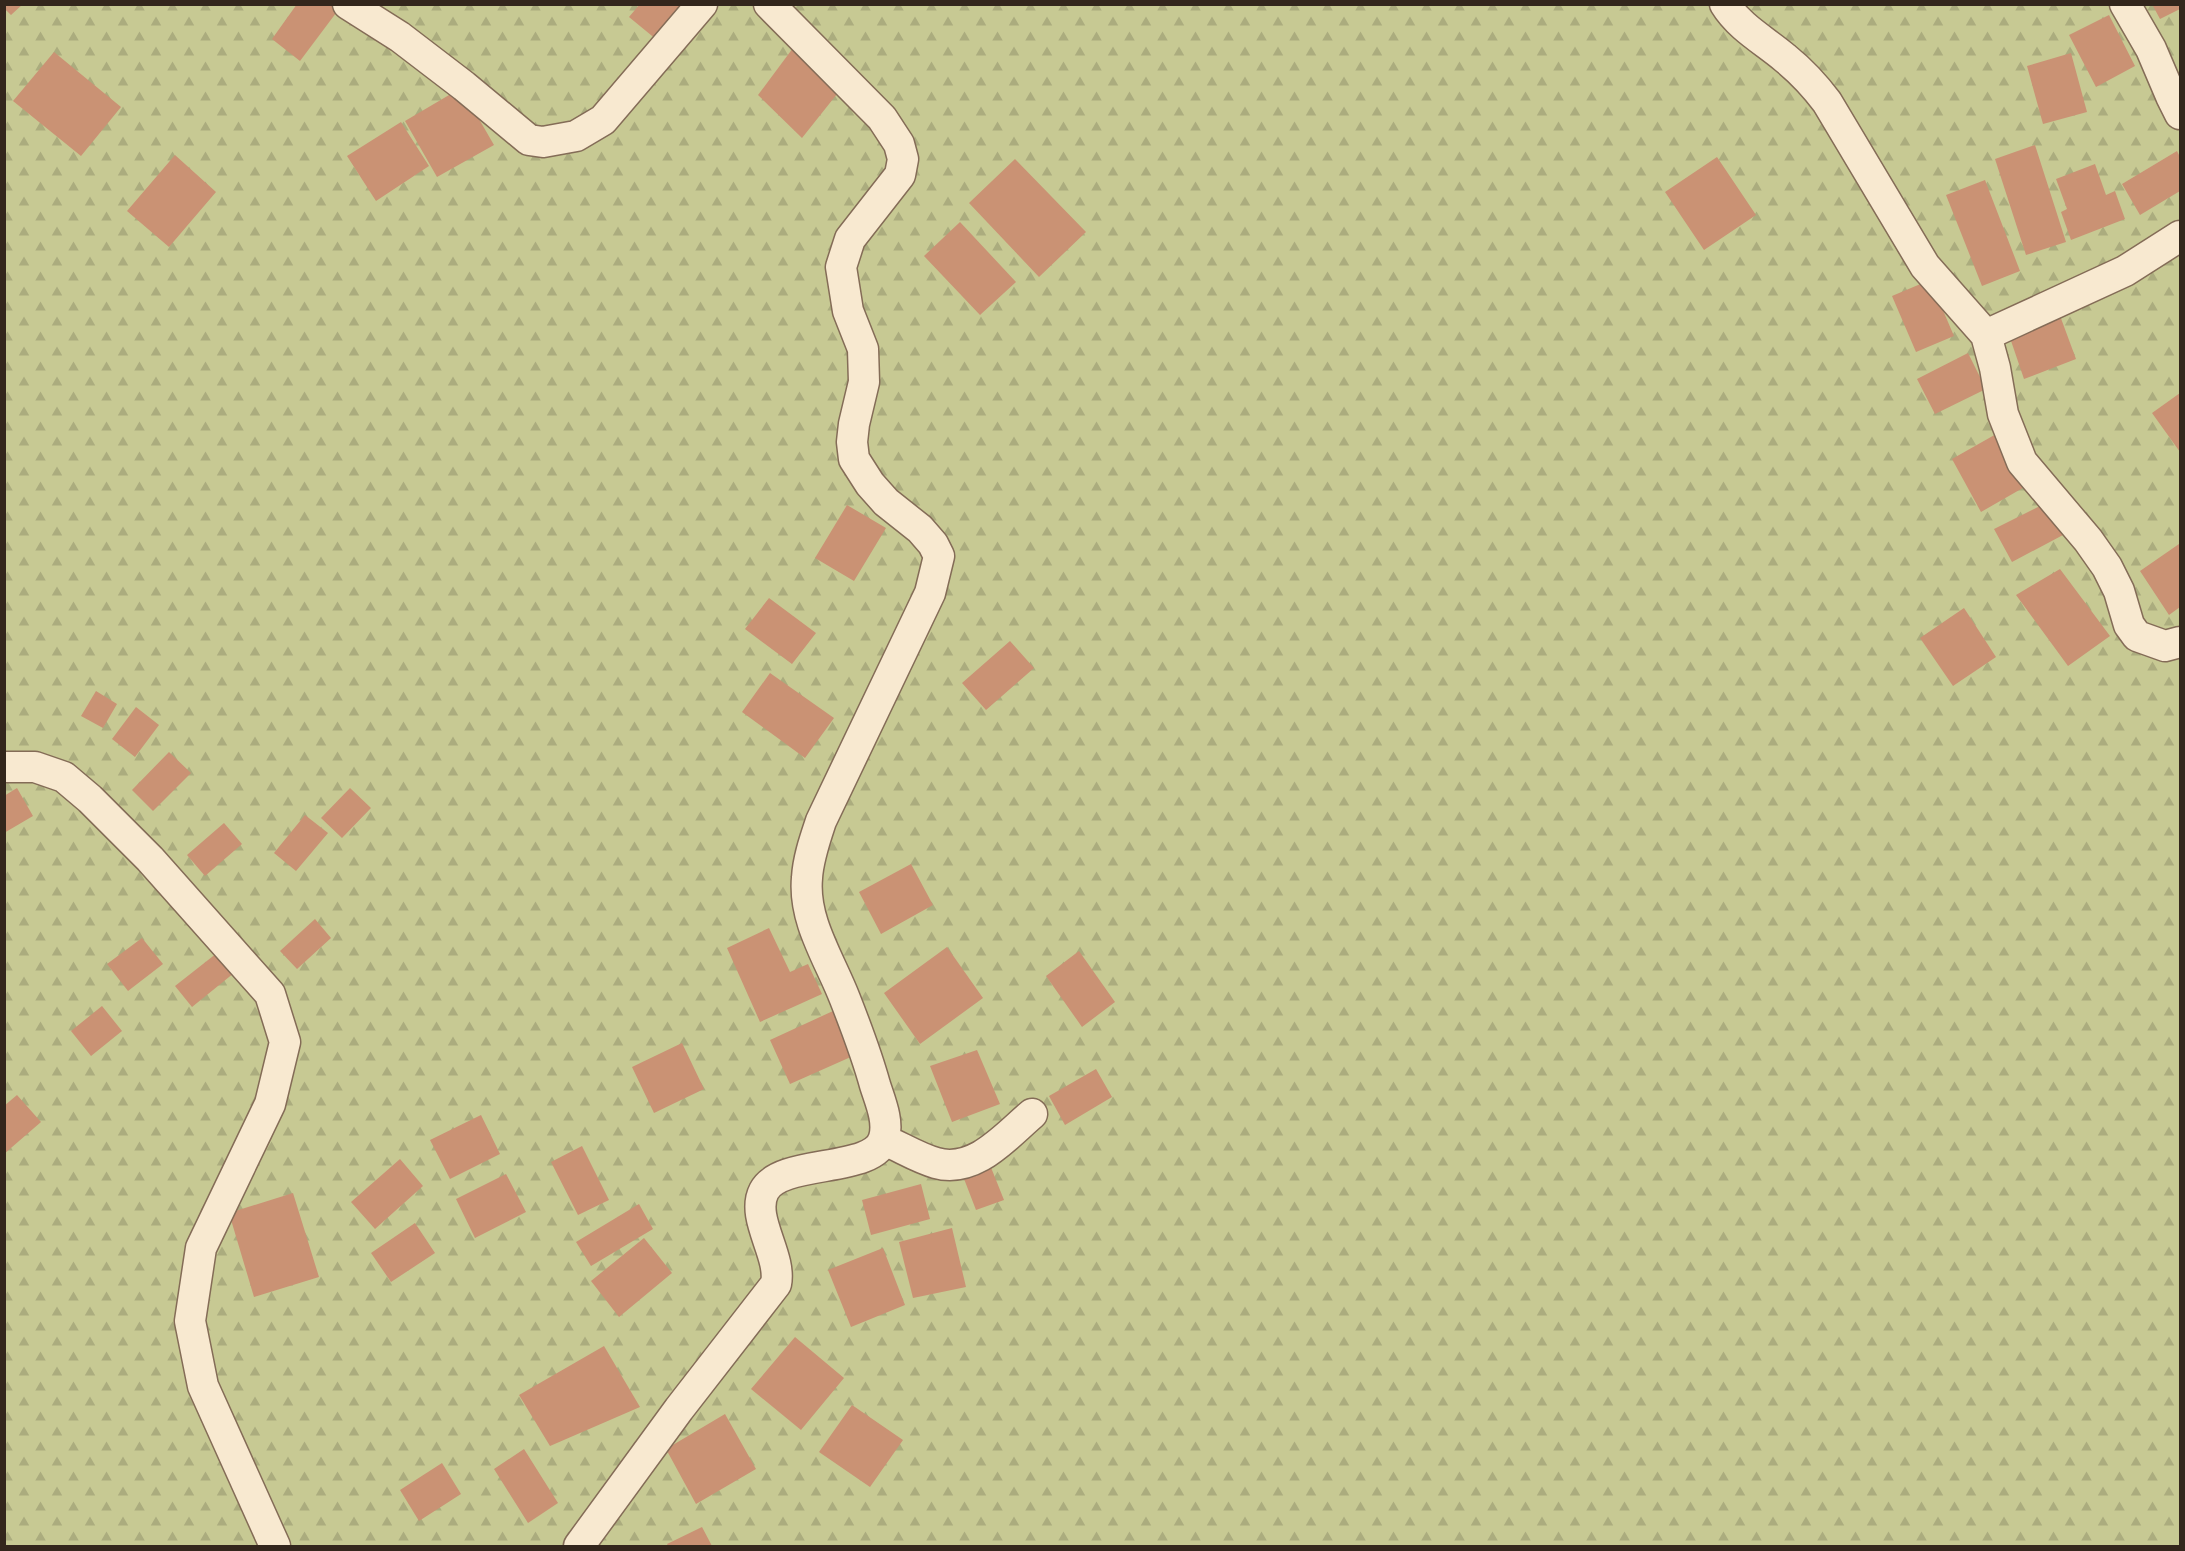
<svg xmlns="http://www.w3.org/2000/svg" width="2185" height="1551" viewBox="0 0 2185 1551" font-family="Literata,serif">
  <defs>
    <pattern id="forest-firs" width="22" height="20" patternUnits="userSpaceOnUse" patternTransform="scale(1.5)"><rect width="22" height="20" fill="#c7c993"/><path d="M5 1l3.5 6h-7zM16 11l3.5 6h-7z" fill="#abac7e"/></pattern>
  </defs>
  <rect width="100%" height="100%" fill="#ecdbbe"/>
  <!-- forest -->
  <path fill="url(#forest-firs)" d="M5,5H2180V1546H5Z"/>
  <!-- building -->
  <path fill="#ca9274" d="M4,4H23L11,15L4,8Z
    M297,4H333L339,9L300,61L272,39Z
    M640,4H688L657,40L629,17Z
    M2152,4H2180V9L2160,19Z
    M2109,15L2135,66L2096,87L2069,35Z
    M793,48L841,89L802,138L758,95Z
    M54,52L121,107L81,156L13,101Z
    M2071,53L2087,112L2043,124L2027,66Z
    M461,88L494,145L437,177L405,121Z
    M401,122L429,166L376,201L347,156Z
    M2035,145L2066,242L2026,255L1995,159Z
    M2177,151L2180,157V191L2140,215L2122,184Z
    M175,155L216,192L169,247L127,211Z
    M1717,157L1756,215L1704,250L1665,192Z
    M1015,159L1086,232L1039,277L969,203Z
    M2095,164L2106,195L2115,191L2125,219L2071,240L2061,212L2067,209L2056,179Z
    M1985,180L2020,271L1982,286L1946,195Z
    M960,222L1016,282L980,315L924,256Z
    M1930,280L1954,336L1916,352L1892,296Z
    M2059,313L2076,359L2024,379L2008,332Z
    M1968,353L1986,389L1935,414L1917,379Z
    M2180,393V452L2152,413Z
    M1998,433L2028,485L1981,512L1952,459Z
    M2046,503L2063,535L2012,562L1994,529Z
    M847,505L886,528L854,581L815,558Z
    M2179,544L2180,607L2169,615L2140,571Z
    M2060,569L2110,636L2068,666L2016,595Z
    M769,598L816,633L792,664L745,629Z
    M1964,608L1996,657L1953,686L1920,638Z
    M1010,641L1034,668L986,710L962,683Z
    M770,673L834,718L805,758L742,712Z
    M96,691L117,704L103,728L81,716Z
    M136,707L159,725L135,757L112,739Z
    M169,752L191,773L153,811L132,790Z
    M17,788L33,816L4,833V796Z
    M350,788L371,808L342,838L321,818Z
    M305,815L328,833L296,871L274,853Z
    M224,823L242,844L205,876L187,855Z
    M911,864L933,905L881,934L859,892Z
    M315,919L331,938L297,969L280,951Z
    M769,928L790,972L808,964L822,994L760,1022L727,948Z
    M142,938L163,964L128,991L107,964Z
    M947,947L983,998L920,1044L884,993Z
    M1079,951L1115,1002L1082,1027L1046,976Z
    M217,953L234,973L192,1007L175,986Z
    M102,1006L122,1031L91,1056L71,1031Z
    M833,1011L853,1056L790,1084L770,1040Z
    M682,1043L704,1089L654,1113L632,1067Z
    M977,1050L1000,1104L952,1122L930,1066Z
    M1096,1069L1112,1097L1065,1125L1049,1096Z
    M17,1095L41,1122L4,1154V1106Z
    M481,1115L500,1154L450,1179L430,1140Z
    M582,1146L609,1200L578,1215L551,1162Z
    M400,1159L423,1186L375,1229L351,1202Z
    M988,1160L1004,1200L976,1210L961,1171Z
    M506,1174L526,1212L475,1238L456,1199Z
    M921,1184L930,1219L871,1235L862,1200Z
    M293,1193L319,1277L254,1297L229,1213Z
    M639,1204L653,1229L591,1266L576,1242Z
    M415,1223L435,1253L391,1282L371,1253Z
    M952,1228L966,1287L913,1298L899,1242Z
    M644,1238L672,1273L619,1317L591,1281Z
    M883,1248L905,1305L851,1327L828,1270Z
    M795,1337L844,1378L801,1430L751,1389Z
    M604,1346L640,1407L550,1446L519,1395Z
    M852,1405L903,1440L870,1487L819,1452Z
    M725,1414L756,1469L696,1504L666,1449Z
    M524,1449L558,1503L528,1523L494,1469Z
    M442,1463L461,1494L419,1521L400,1490Z
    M702,1527L712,1546H668L667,1544Z"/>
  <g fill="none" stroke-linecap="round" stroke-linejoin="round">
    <!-- minor casing -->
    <g stroke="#846c57" stroke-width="33">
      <path id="minor" d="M348,4L400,37L464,86L529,140L543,142L576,136L603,120L702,4
        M1725,4C1739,27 1765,41 1785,58C1801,71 1815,86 1827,102L1925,266L1986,335L1995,368L2003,414L2022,462L2088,540L2107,567L2119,591L2129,625L2137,636L2165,646L2180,642
        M2125,4L2151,49L2171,96L2180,114
        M1986,335L2125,271L2180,236
        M4,767H35L64,777L90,799L150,859L270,994L285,1042L270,1104L201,1248L190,1321L203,1386L275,1546
        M884,1140C901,1147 918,1158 936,1163C975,1174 1006,1136 1032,1114
        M579,1546L679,1409L776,1284C782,1255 750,1218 764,1191C781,1158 875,1174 884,1138C889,1121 880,1101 875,1085C867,1056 856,1027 845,999C830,960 803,921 807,878C808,859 815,839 821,821L930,593L939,556L933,544L920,529L886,502L870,484L854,459L852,442L854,424L864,382L863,349L848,311L841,267L850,239L900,175L903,159L899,144L882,118L769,4"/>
    </g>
    <!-- minor -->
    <use href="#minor" stroke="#f8e9d0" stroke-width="30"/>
  </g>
  <!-- border -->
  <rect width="2185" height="1551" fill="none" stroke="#33261c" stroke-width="12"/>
</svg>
